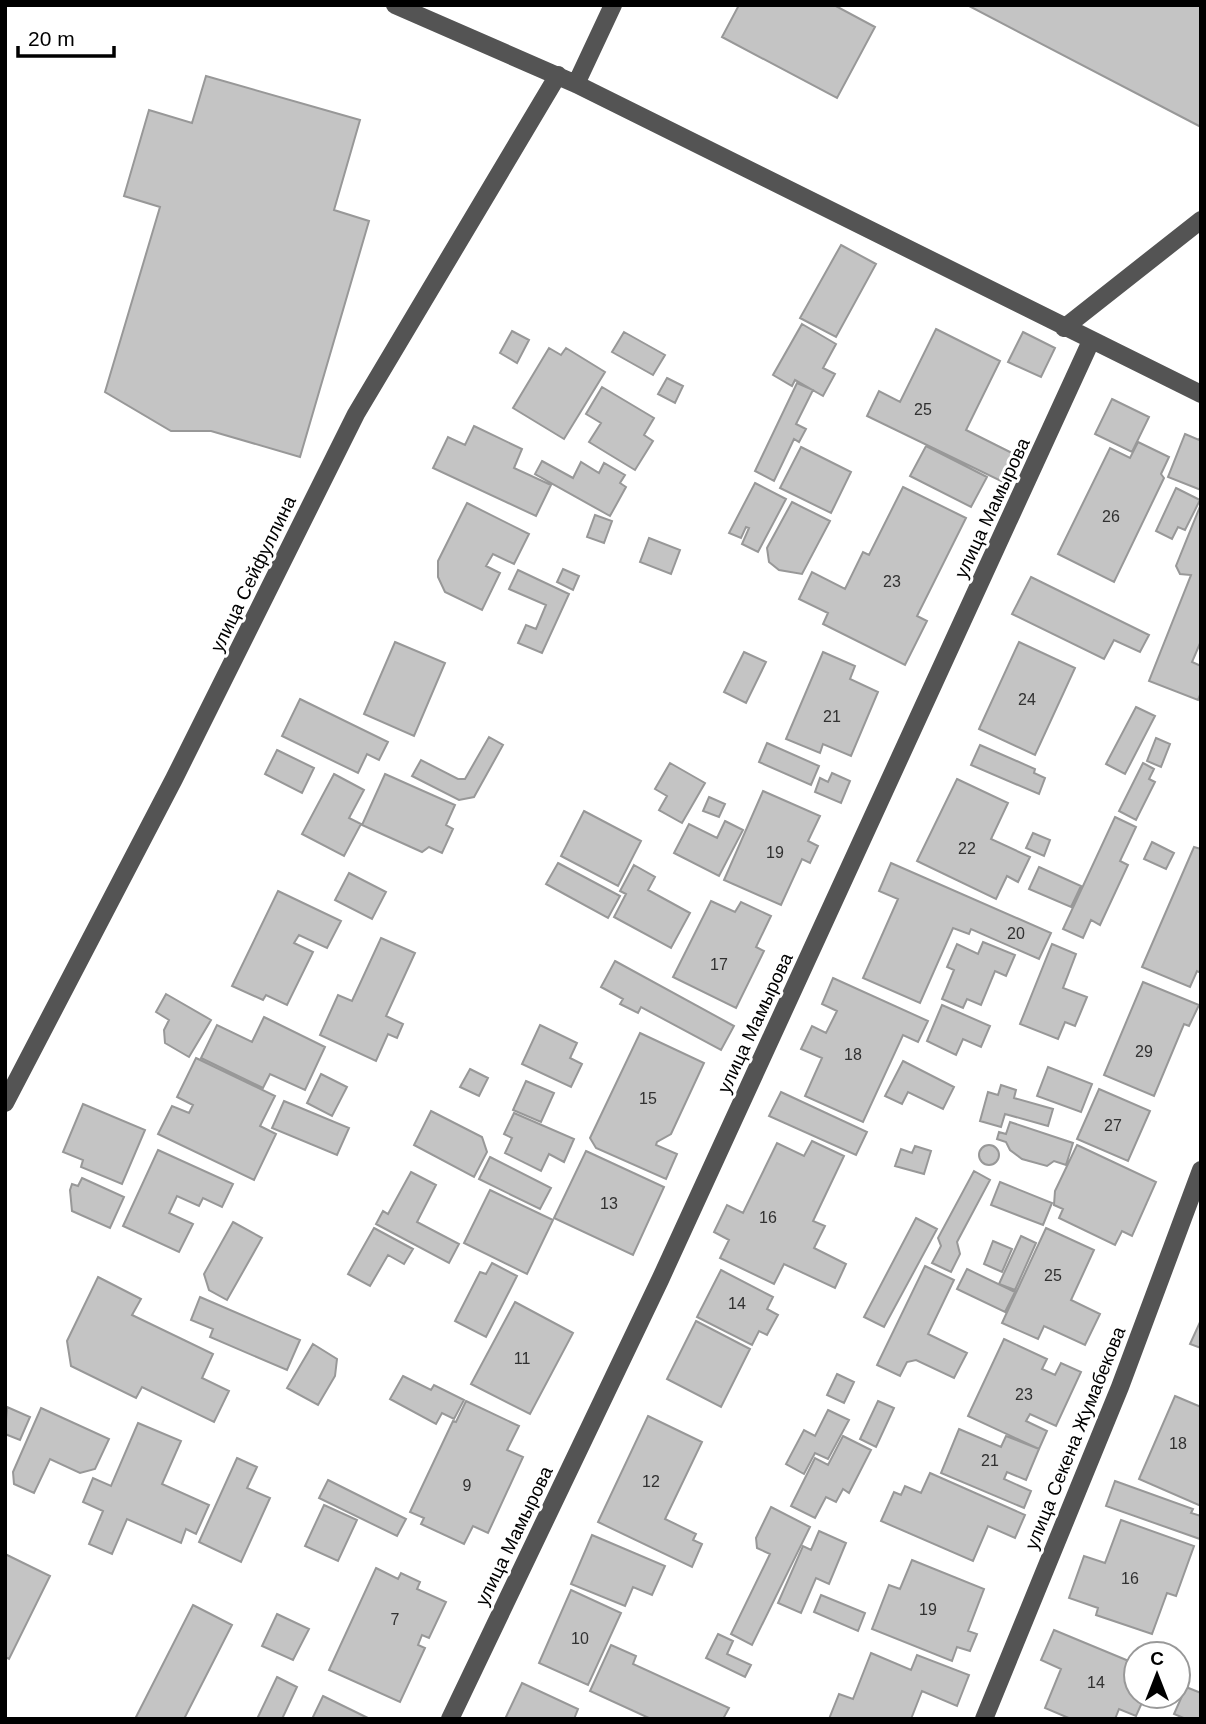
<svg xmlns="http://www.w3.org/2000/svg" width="1206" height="1724" viewBox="0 0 1206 1724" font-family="Helvetica,sans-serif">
  <rect width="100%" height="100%" fill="#fff"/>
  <!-- building -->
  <path fill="#c4c4c4" stroke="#989898" stroke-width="2" d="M739,5H834L875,27L837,98L722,37Z
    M970,5H1201V127L969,6Z
    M206,76L360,120L334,210L369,221L300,457L211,431H171L105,392L160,207L124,196L149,110L192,123Z
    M841,245L876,264L836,337L800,318Z
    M802,324L836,344L823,368L835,374L823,396L795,380L792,386L773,375Z
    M936,329L1000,361L966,430L1016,455L1003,482L867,416L879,391L900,402Z
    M512,331L529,340L517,363L500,353Z
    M624,332L665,355L653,375L612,352Z
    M1023,332L1055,348L1041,377L1008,362Z
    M549,348L561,355L566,348L605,372L564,439L513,408Z
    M667,378L683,386L675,403L658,394Z
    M797,383L813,390L796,424L806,429L799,442L794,439L774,481L755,471Z
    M602,387L654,418L644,435L653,441L635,470L589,442L601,423L586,414Z
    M1112,399L1149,417L1132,452L1095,434Z
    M474,426L522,449L514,468L551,485L536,516L433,468L448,437L465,445Z
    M1185,434L1199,440L1201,435V490L1168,477Z
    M1138,442L1169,457L1161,474L1164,478L1114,582L1058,554L1110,448L1130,458Z
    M926,446L987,477L971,507L910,476Z
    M801,447L851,472L831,513L780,488Z
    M542,461L573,478L581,462L599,473L604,463L625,475L620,483L626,487L610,516L535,474Z
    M755,483L786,499L758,552L742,544L749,528L746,527L741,538L729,533Z
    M903,487L966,518L917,616L927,621L905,665L823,624L828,613L799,599L812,572L845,589L863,552L869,555Z
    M1176,488L1200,500L1185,530L1178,527L1172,539L1156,531Z
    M792,502L830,521L802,574L779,570L769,562L767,548Z
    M467,503L529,534L514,564L493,554L486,566L500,573L482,610L445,592L438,577V561Z
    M1201,504V641L1192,662L1201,666V692L1198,700L1149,681L1191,575L1180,574L1176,566Z
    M595,515L612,521L604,543L587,537Z
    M649,538L680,550L671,574L640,562Z
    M563,569L579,576L573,590L557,582Z
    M518,570L569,594L542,653L518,643L526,625L536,629L546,605L509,589Z
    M1031,577L1149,635L1140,652L1114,640L1104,659L1012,614Z
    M395,642L445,663L414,736L364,714Z
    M1019,642L1075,668L1035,755L979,729Z
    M744,652L766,662L746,703L724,692Z
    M823,652L855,666L850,679L878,692L851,756L823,744L820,753L786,739Z
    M300,699L388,742L379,760L367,754L358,773L282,736Z
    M1136,707L1155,716L1125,774L1106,764Z
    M489,737L503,745L474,797L459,800L412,776L421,760L458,779H465Z
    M1156,738L1170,744L1161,767L1147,761Z
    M767,743L819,766L811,785L759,762Z
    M980,745L1035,769L1034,773L1045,778L1039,794L971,765Z
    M277,750L314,768L302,793L265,774Z
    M670,763L705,783L682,823L659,810L667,796L655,789Z
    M1143,763L1154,769L1149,779L1155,782L1136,820L1119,811Z
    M832,773L850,781L841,803L815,792L820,778L828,782Z
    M334,774L364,790L349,818L361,824L344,856L302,834Z
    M385,774L455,805L446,825L453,829L442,853L429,847L422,852L362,825Z
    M957,779L1008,803L991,839L1030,857L1018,882L1007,876L996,899L917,861Z
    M763,791L820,816L808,841L818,846L810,863L802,859L781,905L724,880Z
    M709,797L725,804L719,817L703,811Z
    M584,811L641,841L618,886L561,856Z
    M1115,817L1136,827L1120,861L1128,865L1100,925L1091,920L1083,938L1063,929Z
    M725,821L743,830L719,876L674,853L689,824L717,838Z
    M1033,833L1050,840L1044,856L1026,848Z
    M1152,842L1174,853L1166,869L1144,859Z
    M1194,847L1201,849V973L1197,971L1190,987L1142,967Z
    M558,863L620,896L608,918L546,884Z
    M891,863L1051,933L1039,959L971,929L969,934L953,928L920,1003L863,978L898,899L879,891Z
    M634,865L655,877L648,890L690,913L671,948L614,917L626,894L620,891Z
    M1039,867L1081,886L1071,907L1029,889Z
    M349,873L386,892L372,919L335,900Z
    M278,891L341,921L327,948L299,935L294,943L313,952L287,1005L266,995L263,1000L232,986Z
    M711,901L735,912L741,902L771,916L756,947L764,951L736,1008L673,977Z
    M381,938L415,953L386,1016L403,1024L397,1038L388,1034L376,1061L320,1035L338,995L352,1001Z
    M983,942L1015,955L1006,976L995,971L981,1005L967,999L963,1008L942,999L954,970L947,967L957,944L978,954Z
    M1052,944L1076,954L1063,988L1087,997L1075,1026L1065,1022L1058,1039L1020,1024Z
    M615,961L734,1026L721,1050L641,1007L638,1013L620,1004L623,999L601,987Z
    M833,978L928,1021L918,1042L903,1035L863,1122L805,1096L822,1058L801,1049L812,1026L826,1033L837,1011L822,1004Z
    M1143,982L1199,1005L1189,1026L1184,1024L1154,1096L1104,1075Z
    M166,994L211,1020L189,1057L165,1043L164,1030L169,1020L156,1012Z
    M942,1005L990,1026L981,1047L963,1039L956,1055L927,1041Z
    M264,1017L325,1047L305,1090L270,1074L263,1088L201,1058L217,1025L252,1042Z
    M540,1025L577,1043L570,1058L582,1064L571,1087L522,1064Z
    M640,1033L704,1063L671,1134L657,1142L656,1145L677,1154L666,1179L596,1148L590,1138Z
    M196,1058L275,1096L260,1126L276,1134L254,1180L158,1134L172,1106L189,1113L193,1105L177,1097Z
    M903,1061L954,1087L943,1109L908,1092L902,1104L885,1096Z
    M1048,1067L1092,1084L1081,1112L1037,1096Z
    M470,1069L488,1078L479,1096L460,1087Z
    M321,1074L347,1087L332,1116L307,1103Z
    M526,1081L554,1093L541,1122L513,1110Z
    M1001,1085L1016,1090L1014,1098L1053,1109L1048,1126L1005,1114L1001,1127L980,1121L988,1092L998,1095Z
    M1099,1089L1150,1111L1128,1161L1077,1139Z
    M781,1092L867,1132L856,1155L769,1116Z
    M284,1101L349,1128L337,1155L272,1128Z
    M83,1104L145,1130L122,1184L81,1167L83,1160L63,1152Z
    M431,1111L482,1137L487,1152L474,1177L414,1145Z
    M514,1113L574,1139L564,1162L549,1154L541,1171L505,1153L512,1138L504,1134Z
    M1010,1122L1073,1143L1066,1165L1054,1161L1047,1166L1022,1159L1010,1150L1006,1142L997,1139L999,1132L1006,1134Z
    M812,1141L844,1156L813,1221L825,1226L814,1248L846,1264L835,1288L784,1264L774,1284L720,1258L729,1240L714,1232L727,1205L743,1213L777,1143L804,1156Z
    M1077,1145L1156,1182L1132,1236L1122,1231L1115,1245L1059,1218L1063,1209L1054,1205L1055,1191Z
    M979 1155a10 10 0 1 1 20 0a10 10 0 1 1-20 0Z
    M915,1146L931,1151L924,1174L895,1166L901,1149L912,1153Z
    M158,1150L233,1184L222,1207L203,1198L199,1206L177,1196L169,1213L193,1224L179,1252L123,1226Z
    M586,1151L664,1187L633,1255L554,1218Z
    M490,1157L551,1188L540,1209L479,1179Z
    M974,1171L990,1180L957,1242L960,1254L951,1272L932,1263L941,1246L938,1238Z
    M411,1172L436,1185L417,1222L459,1244L449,1263L376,1224L383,1211L388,1214Z
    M82,1178L124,1197L110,1228L72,1211L70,1190L72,1184L78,1186Z
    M1000,1182L1052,1203L1043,1225L991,1205Z
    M490,1190L553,1220L527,1274L464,1243Z
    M916,1218L937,1229L884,1327L864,1317Z
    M233,1222L262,1238L227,1300L209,1290L204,1274Z
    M374,1228L413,1249L404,1264L388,1255L370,1286L348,1274Z
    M1046,1228L1094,1250L1071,1300L1100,1314L1085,1345L1044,1326L1038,1339L1002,1323Z
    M1021,1236L1036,1243L1015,1290L999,1284Z
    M993,1241L1012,1249L1002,1272L984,1264Z
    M492,1263L517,1276L486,1337L455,1321L480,1272L486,1274Z
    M925,1266L954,1280L928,1334L967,1353L954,1378L916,1360L907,1362L900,1376L877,1365Z
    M967,1269L1015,1292L1005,1312L957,1289Z
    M721,1270L773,1297L767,1309L778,1315L767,1335L759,1331L752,1345L697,1317Z
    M98,1277L141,1299L132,1315L213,1354L202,1378L229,1391L214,1422L142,1387L136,1398L71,1366L67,1341Z
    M200,1297L300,1340L287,1370L210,1337L213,1329L191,1320Z
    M515,1302L573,1333L530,1414L471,1384Z
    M1201,1320V1348L1190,1344Z
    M696,1321L750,1349L721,1407L667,1379Z
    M1004,1339L1047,1359L1042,1369L1055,1375L1061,1363L1081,1372L1056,1426L1030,1414L1026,1421L1047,1431L1039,1449L968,1416Z
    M313,1344L337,1359L335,1376L318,1405L287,1388Z
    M837,1374L854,1382L844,1403L827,1395Z
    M403,1376L431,1390L434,1385L464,1400L454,1419L442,1413L436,1424L390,1399Z
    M1175,1396L1201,1407V1506L1139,1479Z
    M466,1401L519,1426L507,1450L523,1457L488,1533L473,1526L464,1544L421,1524L424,1518L410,1512L453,1421L456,1422Z
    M878,1401L894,1408L876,1447L860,1439Z
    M7,1407L30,1417L20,1440L5,1434Z
    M41,1408L109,1439L95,1469L80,1473L50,1459L34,1493L14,1484L13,1472Z
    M828,1410L849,1420L828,1459L815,1453L804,1474L786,1464L804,1430L815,1436Z
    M648,1416L702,1442L665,1519L696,1534L693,1540L702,1544L692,1567L598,1522Z
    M138,1423L181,1441L162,1484L209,1505L196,1534L186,1529L181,1543L127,1519L112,1554L89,1544L103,1511L83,1502L93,1478L111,1486Z
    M959,1429L1001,1447L1006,1436L1039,1449L1026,1480L1007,1472L1004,1479L1031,1491L1024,1508L941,1473Z
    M843,1436L871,1450L849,1493L843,1489L836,1502L826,1497L815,1518L791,1506L815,1458L828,1465Z
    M237,1458L257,1467L247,1488L270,1498L241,1562L199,1542Z
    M930,1473L1025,1515L1015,1538L988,1526L973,1561L881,1521L894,1492L901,1495L905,1486L921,1493Z
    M328,1480L406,1519L397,1536L319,1498Z
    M1115,1481L1193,1509L1191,1513L1201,1516L1200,1539L1106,1506Z
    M324,1505L357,1520L338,1561L305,1546Z
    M771,1507L810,1527L752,1645L731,1634L770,1554L757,1548L756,1538Z
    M1121,1520L1194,1546L1176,1596L1167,1593L1152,1634L1096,1615L1098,1608L1069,1598L1084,1556L1105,1563Z
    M819,1531L846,1543L829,1584L816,1578L801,1613L778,1603L803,1546L811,1550Z
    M592,1535L665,1566L652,1595L633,1587L625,1606L571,1584Z
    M5,1554L50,1576L9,1659L5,1657Z
    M912,1560L984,1589L968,1631L977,1634L970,1651L957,1647L952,1661L872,1629L889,1585L900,1589Z
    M376,1568L398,1579L401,1573L420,1582L417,1589L446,1602L429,1638L422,1635L418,1645L425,1648L400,1702L329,1670Z
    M571,1590L621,1613L588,1685L539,1663Z
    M821,1595L865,1613L858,1631L814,1612Z
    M193,1605L232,1625L184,1719H135Z
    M277,1614L309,1629L293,1660L262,1646Z
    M1054,1630L1136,1664V1696H1145L1136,1716L1119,1709L1115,1719H1071L1045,1708L1061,1669L1041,1660Z
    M718,1634L733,1641L727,1654L751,1665L745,1677L706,1658Z
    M611,1645L636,1656L633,1664L729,1708L723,1719H651L590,1691Z
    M871,1653L911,1670L917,1655L969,1675L957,1706L922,1691L911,1719H829L839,1694L853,1699Z
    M277,1677L297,1687L282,1719H257Z
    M522,1683L578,1709L574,1719H505Z
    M1186,1687L1201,1693V1719H1186L1174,1714Z
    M323,1696L370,1719H312Z"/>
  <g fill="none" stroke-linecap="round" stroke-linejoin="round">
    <!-- minor -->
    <path stroke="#545454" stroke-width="18" d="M395,5L576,84L1201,394
      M576,84L613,5
      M1064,328L1201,220
      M5,1103L174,779L356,414L558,75
      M450,1719L660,1280L1091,341
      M984,1719L1120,1387L1201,1170"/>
  </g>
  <g text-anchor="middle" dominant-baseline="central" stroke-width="6" stroke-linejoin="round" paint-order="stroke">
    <!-- number labels -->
    <g font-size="16" fill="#313131">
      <text x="923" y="409">25</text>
      <text x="1111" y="516">26</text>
      <text x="892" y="581">23</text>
      <text x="1027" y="699">24</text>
      <text x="832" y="716">21</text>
      <text x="967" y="848">22</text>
      <text x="775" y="852">19</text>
      <text x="1016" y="933">20</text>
      <text x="719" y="964">17</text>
      <text x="1144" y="1051">29</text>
      <text x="853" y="1054">18</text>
      <text x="648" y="1098">15</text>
      <text x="1113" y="1125">27</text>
      <text x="609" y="1203">13</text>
      <text x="768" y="1217">16</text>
      <text x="1053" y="1275">25</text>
      <text x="737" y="1303">14</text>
      <text x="522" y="1358">11</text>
      <text x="1024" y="1394">23</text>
      <text x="1178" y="1443">18</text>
      <text x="990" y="1460">21</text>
      <text x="651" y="1481">12</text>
      <text x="467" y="1485">9</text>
      <text x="1130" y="1578">16</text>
      <text x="928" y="1609">19</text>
      <text x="395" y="1619">7</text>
      <text x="580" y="1638">10</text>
      <text x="1096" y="1682">14</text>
    </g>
    <!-- street labels -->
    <g font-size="19" fill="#000" stroke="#fff">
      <text transform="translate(992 508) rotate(-65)">улица Мамырова</text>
      <text transform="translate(253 574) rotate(-64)">улица Сейфуллина</text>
      <text transform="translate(755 1023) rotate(-65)">улица Мамырова</text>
      <text transform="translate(1075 1438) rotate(-68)">улица Секена Жумабекова</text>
      <text transform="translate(514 1536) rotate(-64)">улица Мамырова</text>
    </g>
  </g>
  <!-- border -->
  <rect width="1206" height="1724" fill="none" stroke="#000000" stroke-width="14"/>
  <!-- north arrow -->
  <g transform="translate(1157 1675)"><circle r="33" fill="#ffffff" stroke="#999999" stroke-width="2"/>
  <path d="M0-5L12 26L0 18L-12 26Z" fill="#000000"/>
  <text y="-10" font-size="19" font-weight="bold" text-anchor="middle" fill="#000000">С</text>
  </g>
  <!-- scale -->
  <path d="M18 46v10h96v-10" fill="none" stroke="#000000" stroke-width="3.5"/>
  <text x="28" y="46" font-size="21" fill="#000000" stroke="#ffffff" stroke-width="5" paint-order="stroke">20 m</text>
</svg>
